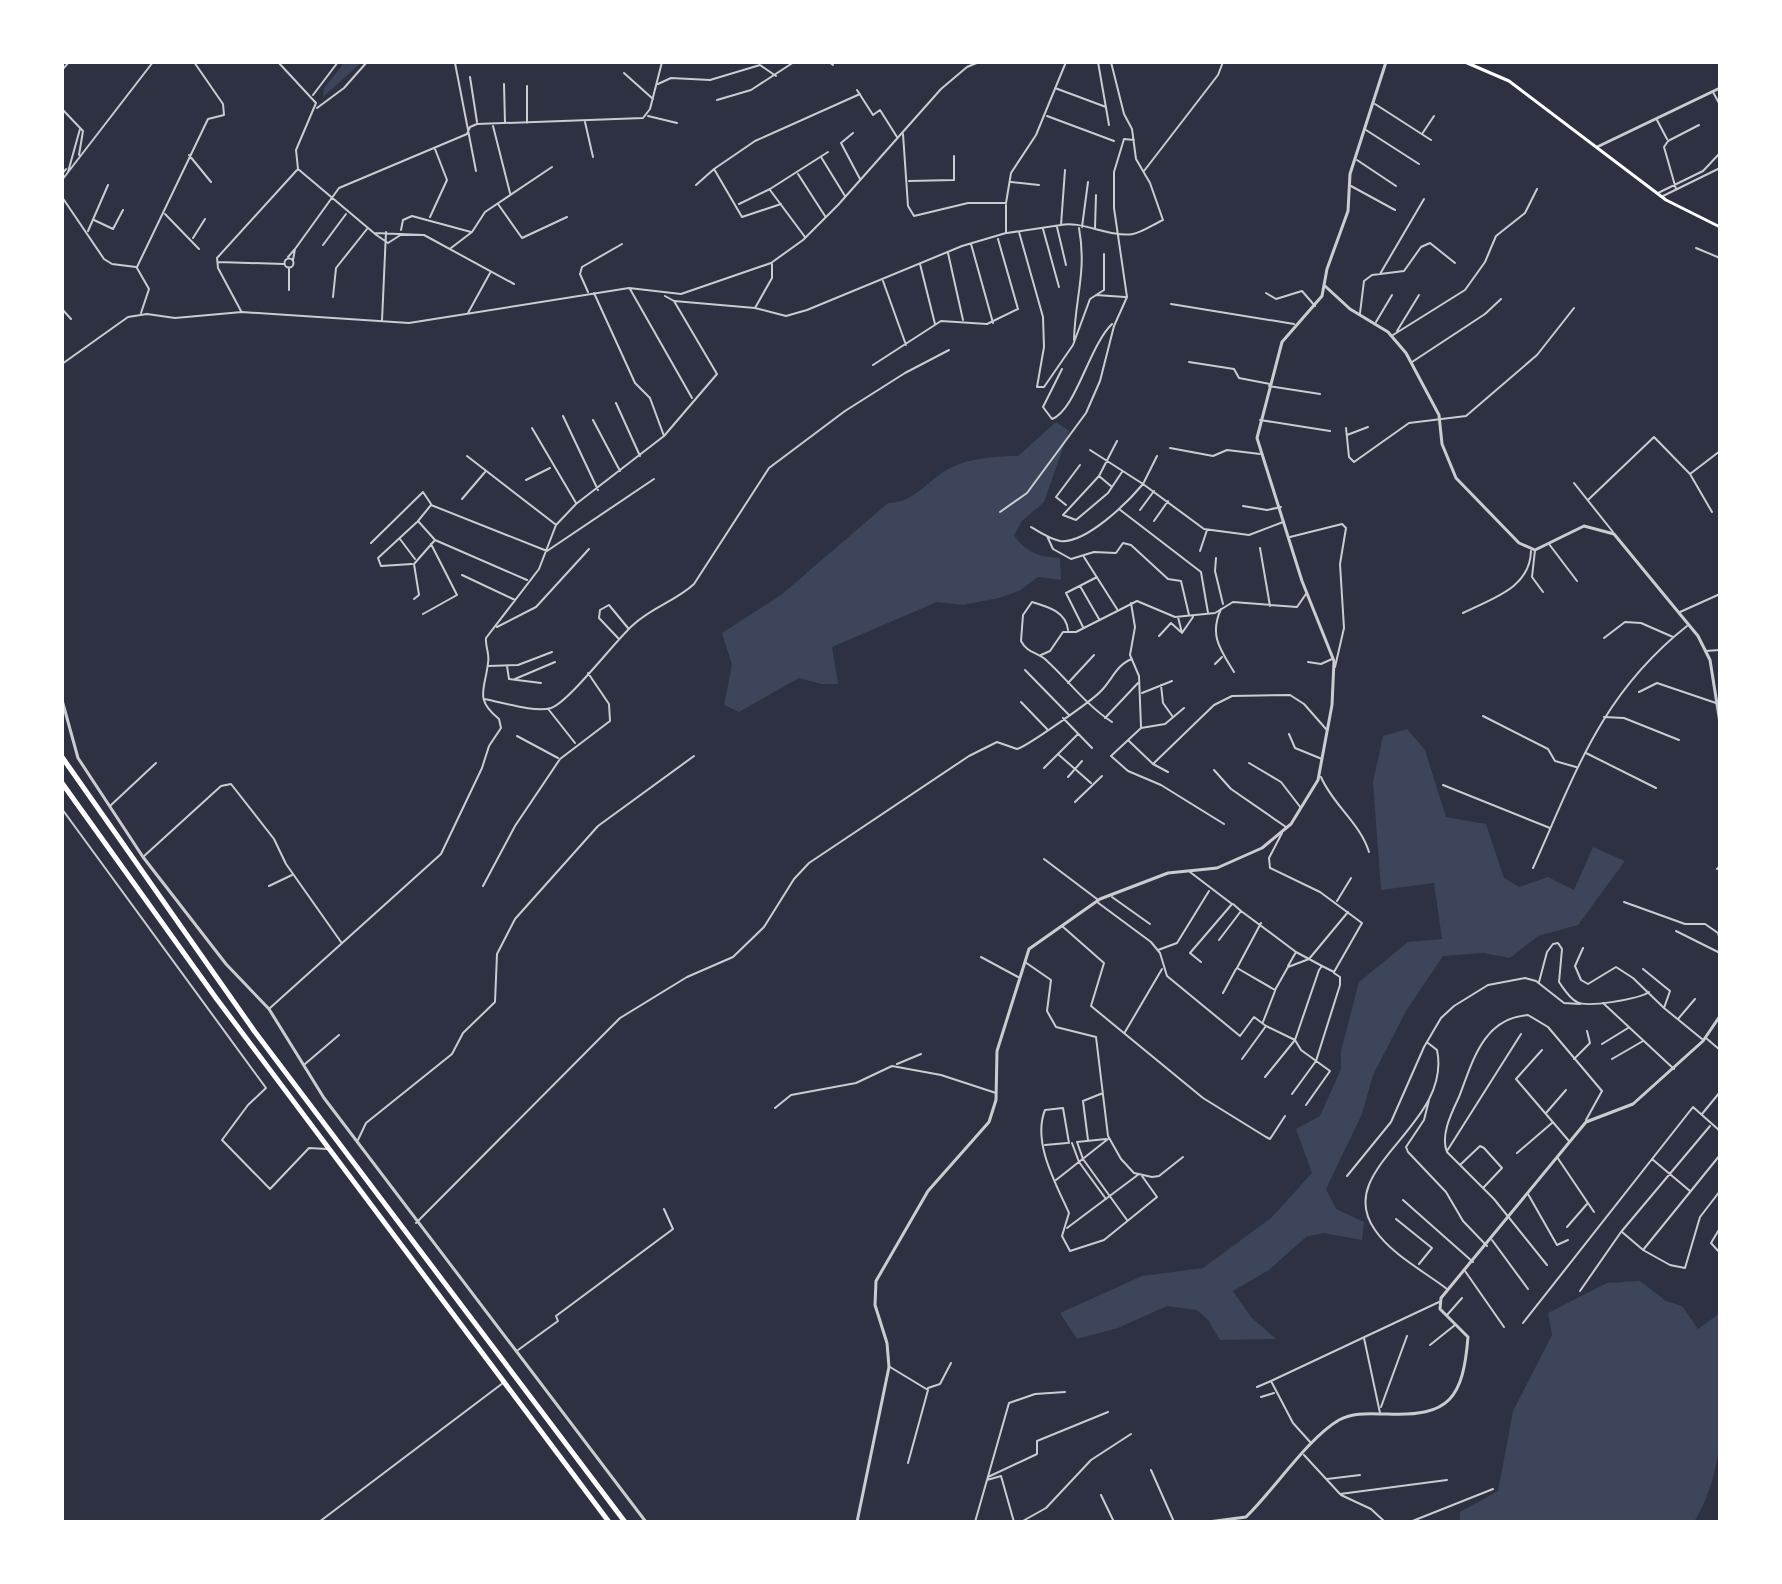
<svg xmlns="http://www.w3.org/2000/svg" width="1782" height="1584" viewBox="0 0 1782 1584" font-family="Jost,sans-serif">
  <rect width="100%" height="100%" fill="#2d3142"/>
  <!-- green -->
  <path fill="#3c4559" d="M345,62H362L323,97L324,88Z
    M1056,422L1069,431L1044,502L1022,521L1014,535C1025,552 1040,557 1060,558L1061,580L1038,577L1019,591L999,598L963,605L937,602L832,647L838,684H821L799,678L739,712L724,705L732,665L722,633L781,595L888,503C914,503 927,481 948,469C969,458 996,456 1018,456Z
    M1407,729L1425,750L1446,817L1486,824L1504,878L1519,887L1548,877L1574,890L1593,847L1625,861L1578,925L1538,936L1510,958L1483,953L1443,956L1406,1011L1373,1075L1362,1114L1326,1189L1336,1209L1364,1222L1362,1240L1323,1233L1306,1237L1269,1270L1233,1291L1251,1317L1276,1339L1220,1340L1208,1320L1197,1310L1167,1306L1118,1328L1077,1339L1060,1313L1142,1276L1203,1268L1271,1218L1312,1173L1296,1129L1320,1116L1341,1069V1051L1359,982L1408,942L1442,939L1434,883L1381,890L1373,782L1383,736Z
    M1640,1281L1666,1301L1682,1306L1698,1329L1720,1313C1720,1383 1732,1460 1694,1522H1460V1512L1498,1491L1513,1411L1552,1335L1548,1313L1607,1283Z"/>
  <g fill="none" stroke-linecap="round" stroke-linejoin="round">
    <!-- minor -->
    <path stroke="#caccd0" stroke-width="2" d="M278,62L316,103L296,150L298,169L374,233L424,235L514,284
      M829,62L833,65
      M1098,62L1109,125
      M455,63L476,171
      M62,70L69,62
      M624,73L653,99
      M470,77L477,122
      M504,84L505,123
      M658,84L671,78L710,80L760,65L776,76
      M527,86V123
      M1055,88L1106,107
      M857,90L873,115L880,110L897,137
      M1713,92L1720,105
      M313,95L338,62
      M717,100L751,90L794,62
      M1375,104L1431,140
      M317,108L344,88L367,62
      M62,109L83,131L79,155
      M648,116L677,123
      M1047,116L1114,141
      M1657,120L1667,139
      M585,122L593,157
      M493,126L510,193
      M1366,130L1419,164
      M853,133L841,143L860,179
      M903,134L908,206L914,216L968,203H1006L1011,173L1036,135L1066,62
      M1422,134L1434,116
      M189,155L211,182
      M821,157L845,196
      M1357,160L1396,186
      M714,169L755,141L860,94
      M1144,171L1218,75L1223,62
      M68,172L80,129
      M62,174L66,169
      M798,174L825,216
      M62,180L153,62
      M909,181L954,180V156
      M1011,182L1039,185
      M696,185L714,169L742,217L781,204
      M1351,186L1395,210
      M1676,189L1664,147L1668,141L1699,125
      M770,190L805,237
      M1658,193L1703,171L1720,153
      M1663,196L1720,168
      M62,197L104,259L112,264L136,267
      M498,204L522,238L567,217
      M739,204L770,189L828,152
      M165,214L199,249
      M430,217L447,180L435,149
      M94,220L113,229L123,210
      M1061,225C1080,220 1111,238 1133,234C1143,232 1154,224 1163,220L1150,183L1136,159L1132,129L1124,114L1111,62
      M1057,227L1066,265
      M1082,227L1088,182
      M1095,228L1096,195
      M1043,229L1059,287
      M401,230L403,220L412,216L471,232
      M88,231L108,185
      M1019,232L1043,317L1044,347L1037,387H1044L1073,345L1090,299L1104,290V254
      M1007,233L1061,225L1065,170
      M375,234L388,243L402,234
      M193,238L205,219
      M971,244L993,323
      M323,245L346,214
      M451,248L472,232L485,212L552,167
      M1696,248L1720,258
      M295,249L339,188L467,134L470,127L477,124L643,118L650,109L662,62
      M948,253L963,320
      M288,257L295,249L293,260
      M284.5 263a4.5 4.5 0 1 1 9 0a4.5 4.5 0 1 1-9 0Z
      M218,262L284,264
      M920,264L935,324
      M137,267L208,119L224,115L223,104L194,62
      M137,268L149,289L141,313
      M1380,274L1424,199
      M883,281L906,345
      M630,289L692,398
      M289,290V268
      M588,292L580,274L582,267L622,244
      M594,293L635,383L650,398L664,436
      M1266,293L1276,299L1302,291L1315,306
      M1096,295L1125,297
      M333,297L336,268L367,229
      M674,301L755,308L772,278V264
      M1171,304L1294,324
      M755,308L786,316L807,310L962,246L1006,233V205
      M62,309L71,319
      M241,311L218,268L217,258L297,170
      M468,313L490,273
      M1360,313L1364,281L1372,275L1404,271L1421,247L1430,243L1455,263
      M382,321L386,232
      M1376,322L1392,295
      M1397,331L1419,295
      M1393,335L1465,290L1485,262L1496,236L1525,213L1537,189
      M1074,340C1075,298 1087,272 1079,228
      M1189,362L1234,369L1239,378L1270,384
      M1412,362L1485,314L1501,299
      M62,364L128,317L147,314L175,318L242,312L409,323L629,288L681,294L771,263L803,240L838,205L941,89L967,67L979,62
      M873,365L941,321L987,324L1018,309L998,239
      M1062,369L1043,407L1052,419C1076,410 1089,346 1112,324
      M1269,386L1320,394
      M616,403L640,456
      M563,416L598,490
      M593,420L620,471
      M1260,420L1330,431
      M532,428L576,503
      M1346,428L1349,457L1354,462L1409,423L1466,416L1537,355L1574,308
      M1347,435L1368,427
      M1117,441L1099,476L1063,515L1076,520L1108,493L1122,472
      M1170,448L1213,456L1227,450L1260,454
      M1090,450L1143,484L1157,456
      M467,456L555,524
      M1690,474L1720,451
      M1099,476L1112,487
      M526,480L550,468
      M1574,483L1613,532
      M462,499L485,472
      M1589,499L1654,437L1690,474L1712,512
      M1066,505L1056,497L1080,465
      M1243,506L1267,510L1281,507
      M1119,509L1201,572L1208,613
      M1140,510L1154,491
      M1000,512L1027,493L1086,413L1100,381L1114,326L1127,297L1114,208V172L1124,139L1134,140
      M1154,521L1168,501
      M1031,527C1039,532 1050,539 1060,541C1086,544 1128,502 1143,484L1204,529L1249,535L1283,522
      M1047,536L1053,549L1071,559L1094,552L1116,553L1123,543L1131,545L1168,579L1181,581L1189,615
      M1290,537L1342,524L1346,528L1340,564L1344,628L1335,667
      M400,539L415,559
      M435,540L418,521L431,505L547,551L654,479
      M371,543L423,492L431,504
      M1549,544L1577,581
      M1260,548L1270,606
      M1535,550L1532,577L1543,592
      M1200,551L1207,530
      M1084,557L1117,609
      M1216,558L1215,571L1223,604
      M412,564L381,566L378,558L417,522
      M462,575L515,600
      M1719,579L1720,581
      M1080,586L1099,619
      M414,599L419,595L414,564L435,540L527,580
      M1131,603L1135,627L1130,655L1139,676L1141,727
      M1221,609C1209,635 1220,649 1234,672
      M1680,612L1720,594
      M1463,613C1493,598 1530,588 1531,551
      M423,614L457,595L431,544
      M1178,617L1182,633L1193,617
      M497,627L536,607L589,549
      M1083,627L1066,593L1097,577
      M1068,630C1066,612 1049,607 1032,602L1023,615L1021,641C1027,653 1037,652 1046,660C1068,680 1086,705 1112,722
      M1159,636L1171,623L1181,632
      M618,638L599,618L600,610L609,605L628,628
      M1604,638L1625,622L1641,623L1673,637
      M1705,651L1720,650
      M1041,655L1050,651L1063,632H1076L1137,601L1175,617L1215,613L1233,602L1297,607L1306,594
      M1308,662L1321,664L1332,659
      M1215,664L1222,657
      M488,666L518,665L552,652
      M507,666L509,679L541,683
      M1025,670L1069,715
      M515,679L555,662
      M1068,683L1094,655
      M1161,685L1163,703L1173,717
      M1639,692L1657,683L1716,703
      M1142,693L1172,681
      M484,699C502,702 534,713 551,708C569,702 614,642 633,625C652,607 676,601 694,584L769,468L845,411L905,373L949,350
      M1021,702L1047,729
      M1184,708L1165,724L1141,728L1111,756L1128,771L1161,785L1224,824
      M549,710L575,743
      M1483,716L1548,749L1555,761L1576,767
      M1604,717L1624,718L1679,740
      M1063,718L1092,748
      M1105,718L1138,683
      M1289,734L1295,748L1322,759
      M517,736L558,758
      M1129,741L1153,764L1168,772
      M1586,753L1656,788
      M1059,755L1091,783
      M1249,763L1281,782L1301,808
      M1153,764L1214,705L1232,696L1290,695L1304,704L1326,729
      M1044,768L1078,734
      M1214,770L1231,789L1286,827
      M1068,777L1082,761
      M1321,777C1333,805 1360,823 1369,852
      M1443,785L1550,828
      M1075,802L1102,776
      M110,806L156,763
      M62,809L266,1088L248,1105L222,1140L270,1189L309,1148L327,1149
      M143,857L221,786L231,784L274,839L286,864L341,942
      M1044,859L1097,899
      M1533,868C1576,772 1601,694 1687,626
      M1717,869L1720,866
      M1190,872L1232,904L1190,953L1201,962
      M269,886L292,875
      M483,886L515,826L560,759L610,721L609,704L588,673
      M1112,897L1150,924
      M1337,901L1351,878
      M1097,902L1151,942L1160,953L1167,976L1240,1036L1254,1017L1266,1026
      M1624,902L1685,924H1705L1718,933L1720,940
      M1241,911L1296,952
      M1261,923L1237,968L1275,990L1288,967L1309,959L1348,912
      M1062,926L1104,963L1091,1006L1203,1098L1266,1137L1270,1139L1285,1116
      M1676,931L1720,953
      M1219,940L1241,911L1233,904
      M1583,948L1575,966L1581,980L1588,984L1616,967L1633,978L1664,1008
      M1158,950L1177,943L1209,891
      M981,957L1018,977
      M1025,962L1051,980L1047,1011L1056,1027L1096,1037L1108,1136L1121,1159L1134,1173L1152,1177L1159,1176L1183,1157
      M1288,966L1296,952L1322,966
      M1643,969L1670,991L1664,1008L1702,1039
      M1539,982L1547,952L1553,944L1558,943L1562,949L1559,982C1564,989 1569,998 1577,1002C1587,1008 1639,999 1649,992
      M1223,993L1236,969
      M1603,1003L1674,1069
      M270,1008L441,854L482,768L489,746L501,728L499,719C474,699 485,690 488,663C490,654 485,646 486,638L539,569L556,525L576,504L664,436L717,374L674,301L665,296
      M1678,1019L1695,999
      M1263,1022L1275,991
      M1125,1032L1162,969
      M1706,1038L1720,1050
      M1428,1043L1437,1050C1453,1126 1331,1168 1375,1230C1391,1254 1425,1272 1447,1289
      M1602,1044L1628,1028
      M1542,1050L1516,1079L1569,1141
      M1242,1059L1266,1026L1295,1040L1301,1050L1330,1071L1306,1105
      M1574,1059L1590,1043L1587,1031
      M1612,1059L1643,1041
      M305,1064L339,1035
      M897,1064L921,1054
      M1265,1077L1295,1040L1319,970L1322,966L1334,972L1362,923L1320,892L1270,868L1269,858L1282,833
      M1292,1094L1316,1061L1340,985V977L1334,973
      M1429,1100L1424,1120L1406,1147L1408,1152L1446,1192L1463,1221L1487,1246
      M775,1108L791,1095L856,1083L892,1066L941,1075L996,1093
      M1546,1113L1566,1090
      M1702,1114L1720,1092
      M1088,1140L1083,1101L1103,1093
      M357,1142L366,1123L452,1054L463,1033L495,1002L497,954L515,919L598,826L694,756
      M1077,1142L1083,1159L1127,1220
      M1077,1142L1106,1139
      M1069,1143L1063,1108L1045,1110C1032,1142 1056,1184 1069,1213L1062,1236L1070,1251L1104,1240L1157,1197L1142,1176
      M1072,1143L1079,1162L1106,1199
      M1045,1145L1067,1143
      M1447,1151L1521,1034
      M1517,1153L1552,1123
      M1720,1155L1643,1250L1670,1265L1685,1268L1700,1217L1720,1191
      M1557,1157L1594,1212
      M1652,1159L1690,1191
      M1460,1165L1480,1146L1484,1148L1502,1168L1484,1187
      M1347,1176L1391,1122L1424,1047L1441,1018L1454,1006L1488,985L1525,978L1536,981L1564,1003L1580,1004
      M1056,1180L1108,1139
      M1528,1194L1557,1245L1568,1240
      M1403,1200L1473,1262
      M1396,1219L1432,1248L1419,1264
      M416,1223L620,1018L687,977L733,957L764,927L794,879L809,863L969,756L997,742L1017,749C1026,747 1093,700 1101,691C1112,680 1117,664 1132,659
      M1567,1227L1587,1204
      M1067,1228L1139,1174
      M1720,1228L1711,1243L1720,1253
      M1622,1232L1642,1249
      M1492,1240L1528,1289
      M1547,1265L1494,1199L1447,1152C1440,1135 1452,1112 1459,1097C1473,1061 1483,1018 1528,1015L1548,1027L1602,1091L1586,1120
      M1465,1271L1504,1327
      M1580,1291L1621,1232L1710,1126
      M1447,1315L1462,1298
      M1523,1323L1693,1107L1720,1131
      M1364,1338L1380,1413
      M1430,1345L1455,1325
      M518,1350L558,1321L556,1316L673,1229L664,1209
      M890,1367L928,1390L908,1463
      M1271,1381L1439,1302
      M1257,1387L1271,1381L1293,1423L1311,1443
      M928,1388L940,1384L951,1363
      M1261,1397L1274,1393
      M1381,1407L1407,1336
      M1304,1455L1340,1494L1447,1480
      M1151,1470L1174,1522
      M988,1477L1037,1454V1441L1108,1412
      M1327,1479L1360,1475
      M987,1480L1001,1476L1014,1522
      M1101,1495L1114,1522
      M1341,1495L1371,1509L1385,1522
      M319,1522L503,1383
      M975,1522L1009,1403L1035,1394L1065,1392
      M1021,1522L1046,1508L1091,1460L1131,1434
      M1410,1522L1493,1489"/>
    <!-- tertiary -->
    <path stroke="#caccd0" stroke-width="3" d="M1597,147L1720,88
      M1325,286L1350,309L1388,332L1406,353L1439,415L1442,444L1456,478L1519,543L1535,550L1584,526L1614,534L1698,636L1710,660L1720,723
      M62,700L78,758L143,857L226,964L269,1009L324,1098L646,1522
      M857,1522L889,1367L887,1343L875,1305L876,1281L928,1191L989,1122L996,1100L997,1051L1029,949L1100,899L1168,873L1217,868L1262,848L1291,824L1318,780L1332,705L1334,661L1302,581L1257,438L1282,342L1322,296L1327,269L1348,211L1350,174L1386,62
      M1208,1522L1246,1517C1274,1490 1308,1438 1339,1420C1355,1412 1370,1414 1387,1414C1450,1417 1463,1398 1468,1337L1440,1309L1441,1298L1586,1122L1633,1104L1703,1041L1720,1016"/>
    <!-- secondary -->
    <path stroke="#fff" stroke-width="3" d="M1465,62L1509,81L1666,200L1720,227"/>
    <!-- motorway -->
    <path stroke="#fff" stroke-width="5" d="M62,757L255,1032L625,1522
      M62,783L216,998L609,1522"/>
  </g>
  <!-- border -->
  <rect width="1782" height="1584" fill="none" stroke="#ffffff" stroke-width="128"/>
</svg>
